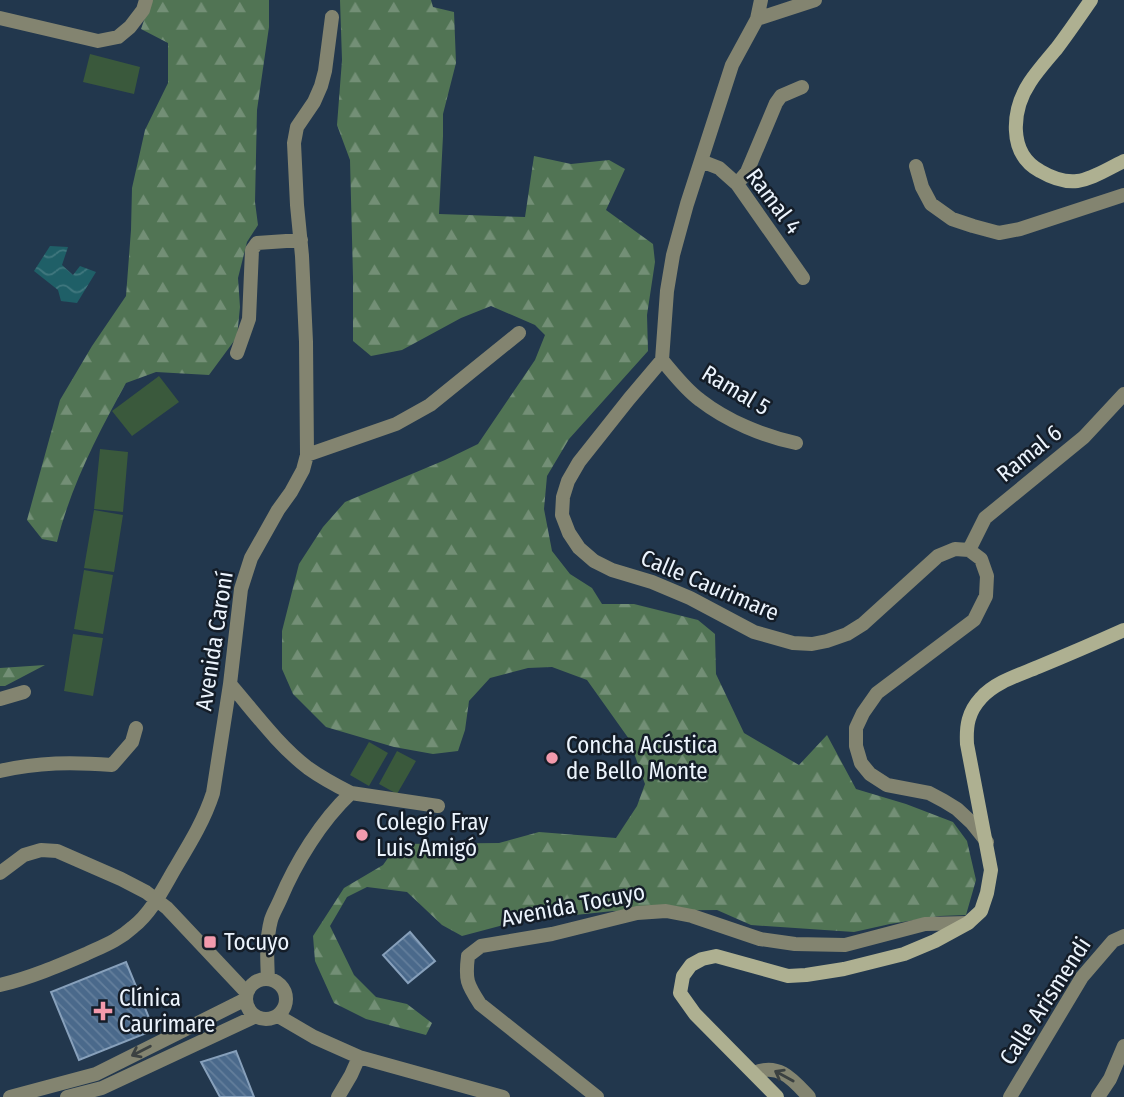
<svg xmlns="http://www.w3.org/2000/svg" width="1124" height="1097" viewBox="0 0 1124 1097" font-family="'Fira Sans Condensed',sans-serif">
  <defs>
    <pattern id="forest-firs" width="22" height="20" patternUnits="userSpaceOnUse" patternTransform="scale(1.75)"><rect width="22" height="20" fill="#517454"/><path d="M5 1l3.5 6h-7zM16 11l3.5 6h-7z" fill="#738f76"/></pattern>
    <pattern id="water-waves" width="16" height="10" patternUnits="userSpaceOnUse" patternTransform="scale(1.75)"><rect width="16" height="10" fill="#1f5f67"/><path d="M0 5q4-4 8 0t8 0" fill="none" stroke="#40777e"/></pattern>
    <pattern id="building-back-hatch" width="6" height="6" patternUnits="userSpaceOnUse" patternTransform="scale(1.75)"><rect width="6" height="6" fill="#4a698b"/><path d="M-1 5l2 2M0 0l6 6M5-1l2 2" fill="none" stroke="#647f9c"/></pattern>
  </defs>
  <rect width="100%" height="100%" fill="#22374d"/>
  <!-- forest -->
  <path fill="url(#forest-firs)" d="M151,0H269V27L257,110L255,202L258,225L247,242L238,278L240,307L237,337L209,375L156,372L126,383C98,434 71,485 57,542L42,539L27,520L60,400L92,346L126,296L131,230L132,188L145,130L168,83V43L141,29Z
    M340,0H431L433,7L454,12L456,63L443,114V136L439,214L525,217L534,156L571,164L609,160L625,169L606,210L653,244L655,262L647,315L648,351L569,439L547,476L544,509L552,551L570,574L592,588L602,604H634L698,620L715,634L716,674L744,733L799,765L827,735L856,789L906,804L953,822L967,841L976,880L966,915L940,916L890,924L854,932L751,925L717,910L613,911L519,921L462,936L442,925L407,892L367,887L347,897L330,926L354,975L376,997L407,1004L432,1023L426,1035L366,1019L334,1003L315,961L313,936L344,888L383,865L398,844L499,843L539,832L616,838L637,806L645,784L629,739L587,680L552,667L528,668L490,678L469,701L465,730L458,751L433,754L394,747L326,727L293,694L282,669V631L299,564L323,527L345,502L445,460L478,444L535,360L545,335L535,325L491,306L461,318L402,350L371,356L353,341V277L350,160L337,125L342,60Z
    M45,665L5,686H0V668Z"/>
  <!-- pitch -->
  <path fill="#3a593c" d="M90,54L140,67L134,94L83,82Z
    M159,376L179,402L132,436L112,411Z
    M100,449L128,452L123,512L94,509Z
    M94,510L123,515L114,572L84,568Z
    M84,570L113,575L103,634L74,629Z
    M73,634L103,638L93,696L64,691Z
    M369,742L388,753L369,786L350,775Z
    M397,751L416,761L397,794L379,784Z"/>
  <!-- water -->
  <path fill="url(#water-waves)" d="M50,246L68,247L62,265L73,275L80,266L96,272L77,303L61,301L58,290L34,271Z"/>
  <!-- building -->
  <path fill="url(#building-back-hatch)" stroke="#87a0bb" stroke-width="2" d="M410,932L435,961L408,983L383,955Z
    M126,962L154,1030L79,1060L51,992Z
    M236,1051L254,1097H220L201,1062Z"/>
  <g fill="none" stroke-linecap="round" stroke-linejoin="round">
    <!-- street -->
    <path stroke="#838470" stroke-width="14" d="M761,0L757,19L732,65L687,204L673,255L667,291L662,360L629,399L579,462L568,481L563,497L562,515L569,533L579,548L594,561L612,570L652,582L690,598L754,632L793,643L812,644L827,641L847,634L863,624L938,556L955,549L969,550L981,559L987,576L986,596L974,620L877,693L863,713L856,728V746L861,763L870,774L887,785L929,793L944,801L957,809L971,822L987,842
      M0,18L98,41L118,37L130,27L143,10L146,0
      M757,19L815,0
      M701,161L719,168L737,184L803,278
      M916,166L922,187L931,204L952,219L973,226L999,233L1020,229L1124,195
      M737,184L747,172L776,103L781,96L802,87
      M237,353L249,319L252,250L257,243L301,240
      M662,360C674,374 685,389 700,400C727,421 763,436 796,443
      M307,455L396,424L430,405L519,333
      M969,550L985,518L1084,437L1124,394
      M230,684C255,713 278,745 308,768C322,778 337,786 351,793C321,821 296,862 280,900C277,907 273,913 271,920C266,939 267,959 268,979
      M0,699L24,692
      M0,771C38,762 73,762 112,765L132,742L136,728
      M351,793L438,806
      M0,873L24,855L41,850L57,851L121,879L146,892L167,908L247,993
      M246 999a20 20 0 1 1 40 0a20 20 0 1 1-40 0Z
      M0,985C30,978 58,966 86,954C103,946 119,940 133,927C151,913 163,889 174,870C189,845 204,821 213,793L230,684L241,589L251,558L278,510L291,492L303,470L307,455L306,342L302,256L297,205L294,143L297,127L314,102L321,86L325,71L332,17
      M278,1016L314,1037L359,1057L503,1097
      M754,1073C779,1062 793,1080 809,1097
      M10,1097L96,1074L246,999
      M67,1097L102,1088L256,1016
      M338,1097L351,1075L359,1057
      M597,1097L480,1004C467,984 465,980 468,956L481,946L552,934L637,913L666,911L692,916L760,939L795,944L845,945L925,924L968,923
      M1010,1097L1082,977L1113,941L1124,936
      M1098,1097L1110,1079L1124,1046"/>
    <!-- secondary -->
    <path stroke="#aeb091" stroke-width="14" d="M1091,0C1080,16 1069,32 1057,48C1048,59 1038,70 1030,82C1012,109 1007,153 1040,171C1076,192 1091,177 1124,161
      M777,1097L695,1014L680,993L683,976L691,965L702,959L716,956L788,976L806,975L844,969L904,954L935,941L968,923L981,911L987,893L991,870L967,744C966,726 968,712 981,698C995,682 1019,675 1038,667C1067,655 1095,643 1124,630"/>
  </g>
  <!-- one-way arrows -->
  <defs><path id="oneway-shaft" d="M-6 0H5M1.5-3L5.5 0L1.5 3" fill="none" stroke-width="1.6" stroke-linecap="round" stroke-linejoin="round" transform="scale(1.75)"/></defs>
  <g stroke="#3b4141">
    <use href="#oneway-shaft" transform="translate(141 1051) rotate(153)"/>
    <use href="#oneway-shaft" transform="translate(784 1076) rotate(-151)"/>
  </g>
  <!-- markers -->
  <g fill="#f39aac" stroke="#141d28" stroke-width="2.5">
    <circle cx="552" cy="758" r="7"/>
    <circle cx="362" cy="835" r="7"/>
    <rect x="203" y="935" width="14" height="14" rx="3.5"/>
    <path d="M99.5 1000.5h7v7h7v7h-7v7h-7v-7h-7v-7h7z"/>
  </g>
  <g text-anchor="middle" dominant-baseline="central" stroke-width="5" stroke-linejoin="round" paint-order="stroke">
    <!-- street labels -->
    <g font-size="23" fill="#ecf4fd" stroke="#141d28">
      <text transform="translate(774 201) rotate(53)">Ramal 4</text>
      <text transform="translate(736 390) rotate(31)">Ramal 5</text>
      <text transform="translate(1029 453) rotate(-39)">Ramal 6</text>
      <text transform="translate(710 585) rotate(23)">Calle Caurimare</text>
      <text transform="translate(214 641) rotate(-81)">Avenida Caroní</text>
      <text transform="translate(573 905) rotate(-11)">Avenida Tocuyo</text>
      <text transform="translate(1045 1001) rotate(-57)">Calle Arismendi</text>
    </g>
    <!-- poi labels -->
    <g font-size="23" fill="#ecf4fd" stroke="#141d28" text-anchor="start">
      <text x="566" y="745">Concha Acústica<tspan x="566" dy="26">de Bello Monte</tspan></text>
      <text x="376" y="822">Colegio Fray<tspan x="376" dy="26">Luis Amigó</tspan></text>
      <text x="224" y="942">Tocuyo</text>
      <text x="119" y="998">Clínica<tspan x="119" dy="26">Caurimare</tspan></text>
    </g>
  </g>
</svg>
